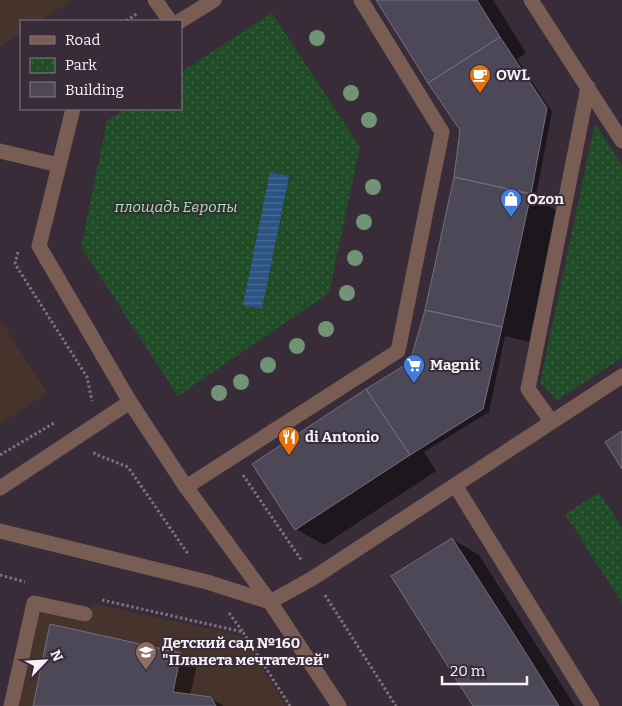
<svg xmlns="http://www.w3.org/2000/svg" width="622" height="706" viewBox="0 0 622 706" font-family="Bitter,serif">
  <defs>
    <pattern id="park-dots" width="8" height="8" patternUnits="userSpaceOnUse" patternTransform="scale(1.25)"><rect width="8" height="8" fill="#214c28"/><path d="M2 2h.1M6 6h.1" fill="none" stroke="#426648" stroke-width="1.8" stroke-linecap="round"/></pattern>
    <pattern id="water-rules" width="6" height="5" patternUnits="userSpaceOnUse" patternTransform="scale(1.25)"><rect width="6" height="5" fill="#2b5482"/><path d="M0 2.5h6" fill="none" stroke="#4a6d94"/></pattern>
  </defs>
  <rect width="100%" height="100%" fill="#382c38"/>
  <!-- education -->
  <path fill="#46342c" d="M0,0H73L40,21H21V33L0,47Z
    M0,319L47,393L0,424Z
    M92,603L243,637L286,706H19L40,611L88,622Z"/>
  <!-- park -->
  <path fill="url(#park-dots)" fill-rule="evenodd" d="M272,13L360,147L329,293L178,396L81,247L107,121L125,109H181V72ZM270,173L289,176L261,309L244,305Z
    M595,123L622,166V358L557,400L540,383Z
    M599,492L622,527V603L565,514Z"/>
  <!-- water -->
  <path fill="url(#water-rules)" d="M270,172L289,176L262,309L243,305Z"/>
  <!-- shadow -->
  <path fill="#0007" d="M377,0H493L526,53L517,59L552,112L536,196L531,195L557,211L529,342L505,336L489,412L424,452L436,471L324,545L296,529L254,464L411,363L426,310L455,177L461,130Z
    M452,539L479,555L575,706H475Z
    M51,626L181,654L197,664L190,696L210,698L224,706H34Z"/>
  <!-- building -->
  <path fill="#4c4857" stroke="#736e7e" d="M376,0H477L500,37L428,83Z
    M500,37L547,108L531,194L454,177L460,130L428,83Z
    M454,177L531,194L502,327L425,310Z
    M425,310L502,327L483,409L410,455L366,389L410,362Z
    M366,389L410,455L295,530L252,464Z
    M622,431V469L605,442Z
    M452,538L515,636L559,706H473L391,576Z
    M50,624L181,653L173,692L211,697L216,706H33Z"/>
  <g fill="none" stroke-linecap="round" stroke-linejoin="round">
    <!-- path -->
    <path stroke="#7c727c" stroke-width="3" stroke-dasharray="2.5 2.5" stroke-linecap="butt" d="M126,21L138,13
      M18,252L15,264L87,377L92,401
      M94,452L95,454L128,467L188,554
      M0,455L54,423
      M243,475L302,561
      M0,575L25,582
      M325,595L396,706
      M102,600L243,632L290,706
      M229,613L243,632"/>
    <!-- lane -->
    <path stroke="#795d55" stroke-width="15" d="M155,0L170,21
      M531,0L622,141
      M0,151L59,165
      M551,421L528,389L588,87
      M455,485L592,706
      M0,488L130,402L186,487L270,602L313,578L622,376
      M11,706L34,603L85,614"/>
    <!-- street -->
    <path stroke="#795d55" stroke-width="15" d="M180,21L214,0
      M73,109L39,246L130,402
      M186,487L398,351L442,132L361,0
      M0,531L207,582L270,602L339,706"/>
  </g>
  <!-- trees -->
  <g fill="#709475">
    <circle cx="317" cy="38" r="8"/>
    <circle cx="351" cy="93" r="8"/>
    <circle cx="369" cy="120" r="8"/>
    <circle cx="373" cy="187" r="8"/>
    <circle cx="364" cy="222" r="8"/>
    <circle cx="355" cy="258" r="8"/>
    <circle cx="347" cy="293" r="8"/>
    <circle cx="326" cy="329" r="8"/>
    <circle cx="297" cy="346" r="8"/>
    <circle cx="268" cy="365" r="8"/>
    <circle cx="241" cy="382" r="8"/>
    <circle cx="219" cy="393" r="8"/>
  </g>
  <!-- icons -->
  <defs>
    <g id="cafe-pin" transform="scale(1.125)"><path d="M0 17L-7.5 6A9.5 9.5 0 1 1 7.5 6Z" fill="#e8710a" stroke="#382c38"/><path d="M-5.5-4.5H6V0H3Q3 3.5 0 3.5H-2.5Q-5.5 3.5-5.5 0ZM3-3.2v2h1.7v-2ZM-6 4.5H4V6H-6Z" fill="#fff"/></g>
    <g id="shop-pin" transform="scale(1.125)"><path d="M0 17L-7.5 6A9.5 9.5 0 1 1 7.5 6Z" fill="#3f7fe0" stroke="#382c38"/><path d="M-5-2.5h2.3a2.7 3.5 0 0 1 5.4 0H5L5.5 6h-11ZM-1.5-2.5h3a1.5 2.3 0 0 0-3 0Z" fill="#fff"/></g>
    <g id="supermarket-pin" transform="scale(1.125)"><path d="M0 17L-7.5 6A9.5 9.5 0 1 1 7.5 6Z" fill="#3f7fe0" stroke="#382c38"/><path d="M-6-5.5h2.5l.6 2H6L4.5 2H-2.5L-4.4-4H-6ZM-1.5 3.2a1.3 1.3 0 1 0 .1 0ZM3 3.2a1.3 1.3 0 1 0 .1 0Z" fill="#fff"/></g>
    <g id="restaurant-pin" transform="scale(1.125)"><path d="M0 17L-7.5 6A9.5 9.5 0 1 1 7.5 6Z" fill="#e8710a" stroke="#382c38"/><path d="M-5-6h1v4h1v-4h1v4h1v-4h1v5L-1.5 .5V6h-2V.5L-5-1ZM5-6V6H3V1.5H1.5Q1.5-4 5-6Z" fill="#fff"/></g>
    <g id="school-pin" transform="scale(1.125)"><path d="M0 17L-7.5 6A9.5 9.5 0 1 1 7.5 6Z" fill="#8d6e63" stroke="#382c38"/><path d="M0-5L7-2L0 1L-7-2ZM-4 1L0 2.5L4 1V4Q0 6-4 4Z" fill="#fff"/></g>
  </defs>
  <g fill-rule="evenodd">
    <use href="#cafe-pin" x="480" y="75"/>
    <use href="#shop-pin" x="511" y="199"/>
    <use href="#supermarket-pin" x="414" y="365"/>
    <use href="#restaurant-pin" x="289" y="437"/>
    <use href="#school-pin" x="146" y="652"/>
  </g>
  <g text-anchor="middle" dominant-baseline="central" stroke-width="4" stroke-linejoin="round" paint-order="stroke">
    <!-- poi labels -->
    <g font-size="15" font-weight="bold" fill="#f8f1f8" stroke="#382c38" text-anchor="start">
      <text x="496" y="75">OWL</text>
      <text x="527" y="199">Ozon</text>
      <text x="430" y="365">Magnit</text>
      <text x="305" y="437">di Antonio</text>
      <text x="162" y="643">Детский сад №160<tspan x="162" dy="17">"Планета мечтателей"</tspan></text>
    </g>
    <!-- park labels -->
    <g font-size="15" font-style="italic" fill="#9de9a7" stroke="#382c38">
      <text x="176" y="207">площадь Европы</text>
    </g>
  </g>
  <!-- legend -->
  <rect x="20" y="20" width="162" height="90" fill="#382c38" stroke="#857b85"/>
  <rect x="30" y="36" width="25" height="8" fill="#795d55" stroke="#857b85"/>
  <text x="65" y="45" font-size="15" fill="#f8f1f8">Road</text>
  <rect x="30" y="58" width="25" height="15" fill="url(#park-dots)" stroke="#857b85"/>
  <text x="65" y="70" font-size="15" fill="#f8f1f8">Park</text>
  <rect x="30" y="82" width="25" height="15" fill="#4c4857" stroke="#857b85"/>
  <text x="65" y="95" font-size="15" fill="#f8f1f8">Building</text>
  <!-- north arrow -->
  <g transform="translate(45 661) rotate(65)" stroke="#382c38" stroke-width="4" paint-order="stroke">
  <path d="M0-4L9 19L0 12L-9 19Z" fill="#f8f1f8"/>
  <text y="-8" font-size="14" font-weight="bold" text-anchor="middle" fill="#f8f1f8">N</text>
  </g>
  <!-- scale -->
  <path d="M442 676v8h85v-8" fill="none" stroke="#f8f1f8" stroke-width="2.5"/>
  <text x="450" y="676" font-size="15" fill="#f8f1f8" stroke="#382c38" stroke-width="4" paint-order="stroke">20 m</text>
</svg>
